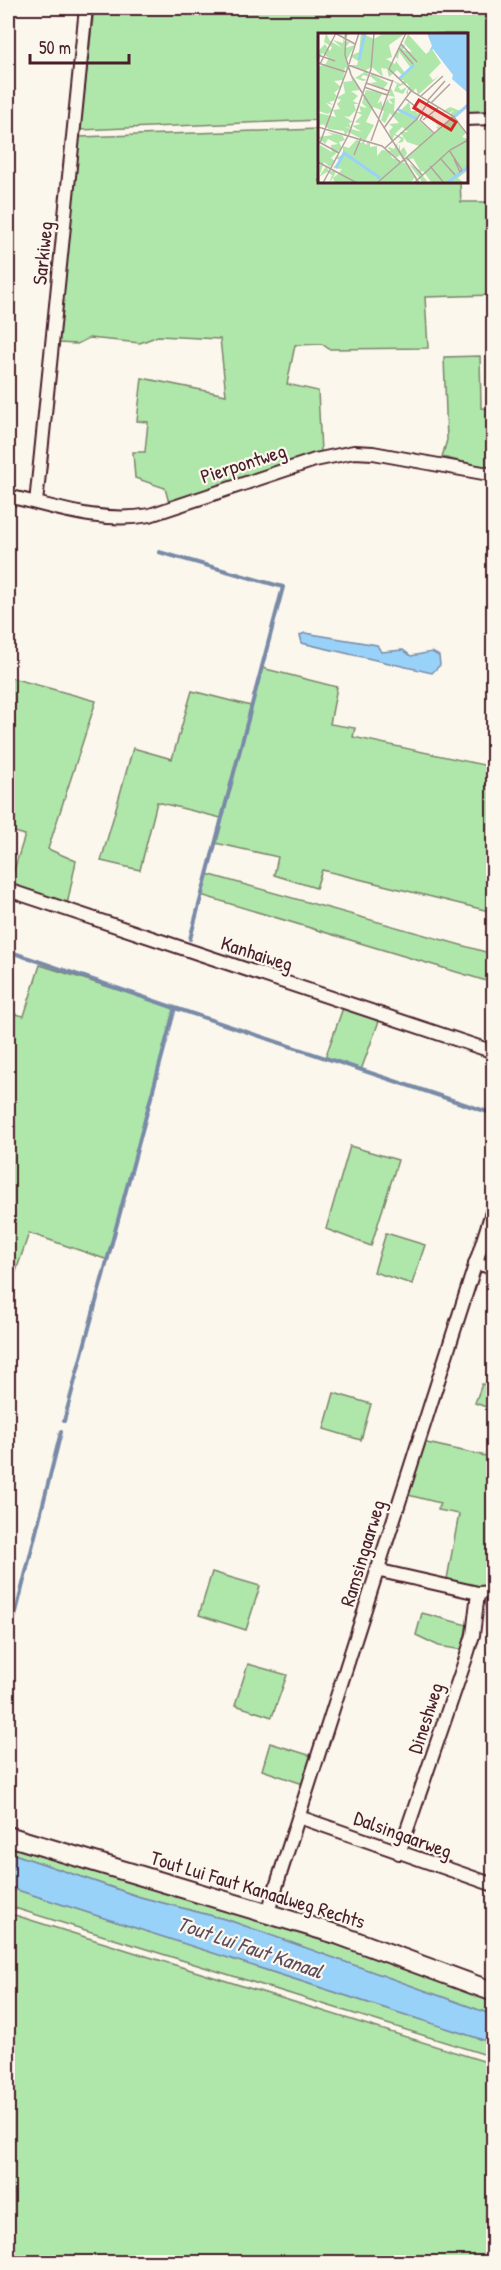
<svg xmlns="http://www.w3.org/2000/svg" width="501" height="2270" viewBox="0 0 501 2270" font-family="'Patrick Hand',sans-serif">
  <rect width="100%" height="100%" fill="#fbf7ec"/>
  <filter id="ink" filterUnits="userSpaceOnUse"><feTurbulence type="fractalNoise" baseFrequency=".0167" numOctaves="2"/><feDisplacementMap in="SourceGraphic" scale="12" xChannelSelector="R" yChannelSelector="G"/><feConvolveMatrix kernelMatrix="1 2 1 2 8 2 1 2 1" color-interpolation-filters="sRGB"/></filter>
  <g filter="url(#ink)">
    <!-- green -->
    <path fill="#afe7ab" stroke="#7c836b" stroke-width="1.5" d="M94,8H493V114H467L466,34H320L319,120L80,130Z
      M319,129L320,182H460L461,202H493V295L425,297L428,348L329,349L322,344L295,345L287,384L318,391L321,452L169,503L165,488L135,478L133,452H145L148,422L137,421L142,378L226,395L220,339L158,336L140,343L89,338L77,344L58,343L79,137Z
      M480,356L481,408L493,409V469L442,457L447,440L444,357Z
      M262,668L337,687L330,724L355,728L353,737L493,767V912L322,870L316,888L274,875L278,857L215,843L221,818L157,802L140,870L101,861L133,748L172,759L192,691L251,706Z
      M8,677L96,701L48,849L76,861L67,905L9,886L25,835L8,830Z
      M207,874L493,954V983L201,895Z
      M40,965L175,1008L108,1260L29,1233L8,1295V1013L24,1016Z
      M343,1008L379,1021L361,1070L325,1058Z
      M350,1146L398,1160L371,1246L326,1229Z
      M386,1233L425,1245L412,1284L374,1272Z
      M482,1384L493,1386V1587H479L447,1579L459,1514L438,1510L440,1503L408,1495L422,1442L486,1456L492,1409L475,1403Z
      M334,1393L371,1404L361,1440L324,1429Z
      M212,1572L260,1586L246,1630L199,1615Z
      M422,1613L467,1625L462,1650L439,1646L416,1635Z
      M248,1664L287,1675L272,1717L235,1705Z
      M270,1743L312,1756L303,1784L262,1770Z
      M8,1843L324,1936L493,1999V2015L228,1920L140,1897L8,1852Z
      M8,1887L493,2043V2057L8,1906Z
      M8,1913L493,2064V2262H8Z"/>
    <!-- water -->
    <path fill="#99d2f9" stroke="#798aa7" stroke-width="1.5" d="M305,633L377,645L381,652L403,650L411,656L432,652L439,656L440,665L432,673L302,643L300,635Z
      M8,1852L140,1897L228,1920L493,2015V2043L8,1887Z"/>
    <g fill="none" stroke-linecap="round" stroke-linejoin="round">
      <!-- stream -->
      <path stroke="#798aa7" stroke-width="4" d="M159,552L283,587L190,939
        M8,951L175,1008L64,1421
        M175,1008L494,1114
        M8,1644L61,1432"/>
      <!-- street casing -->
      <g stroke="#4a1f2b" stroke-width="16">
        <path id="street" d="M466,119L494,118
          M8,496C55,507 101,524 150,515L315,460L354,452L373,453L494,475
          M36,503L86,8
          M8,890L494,1052
          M475,1263L494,1268
          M376,1570L478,1593L494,1592
          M299,1817L494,1885
          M399,1853L466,1658L473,1635L478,1593
          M268,1912L494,1206"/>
      </g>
      <!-- secondary casing -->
      <g stroke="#4a1f2b" stroke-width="22">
        <path id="secondary" d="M8,1836L339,1935L494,1992"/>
      </g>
      <!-- street -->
      <use href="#street" stroke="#fbf7ec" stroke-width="12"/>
      <!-- secondary -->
      <use href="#secondary" stroke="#fbf7ec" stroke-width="18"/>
    </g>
  </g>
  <g text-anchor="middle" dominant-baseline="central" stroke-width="4.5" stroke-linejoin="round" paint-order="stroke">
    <!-- street labels -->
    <g font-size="20" fill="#4a1f2b" stroke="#fbf7ec">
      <text transform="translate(42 253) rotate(-84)">Sarkiweg</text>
      <text transform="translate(243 463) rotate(-18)">Pierpontweg</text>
      <text transform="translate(257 953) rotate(18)">Kanhaiweg</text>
      <text transform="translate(362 1553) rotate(-73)">Ramsingaarweg</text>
      <text transform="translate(425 1718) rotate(-72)">Dineshweg</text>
      <text transform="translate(403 1834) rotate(20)">Dalsingaarweg</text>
      <text transform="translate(258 1889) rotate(17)">Tout Lui Faut Kanaalweg Rechts</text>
    </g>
    <!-- water labels -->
    <g font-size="21" font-style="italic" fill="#5e4c5e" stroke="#fbf7ec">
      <text transform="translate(250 1947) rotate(19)">Tout Lui Faut Kanaal</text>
    </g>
  </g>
  <!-- overview -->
  <g transform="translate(318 33)">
    <rect width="150" height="150" fill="#fbf7ec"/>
    <path d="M8,0L12,8L24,15L15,7L25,10L26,2L31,0L26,8L32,9L27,15L37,12L28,28L34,40L27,34L25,47L16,48L23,54L16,60L20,64L27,60L25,49L34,48L33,43L43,57L33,58L40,63L35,68L41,71H36L38,77L31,84L26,83L35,89L31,90L33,95L26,94L44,99L34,93L43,91L37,89L44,82L38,79H43L41,73L49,75L44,70L48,57L72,61L71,59L73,55L77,64L64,61L59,71L63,68L65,74L70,66L71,70L75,71L71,66L77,65L76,78L82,80L79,76L83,77L91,69L93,78H100L98,81L102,78L100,87L115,100L120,97L118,93L122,95L112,84L114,82L123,94L134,85L131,82L136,77L131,80L126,79V84L125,78L132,74L143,78L150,72L137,84L148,100L144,104L150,106V137L140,145L146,150H114L105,138L102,139L109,148L105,150L91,131L102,137L95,125L84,130H88L101,150L96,145L93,150H17L15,145L11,150L14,142L9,139L1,144L8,133L11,138H18L15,145L20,141L24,136L15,135L22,127L16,125L25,122V113L31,115L39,106L43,110L46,107L30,99L27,103L26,98L11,96L5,91L0,93V80L18,84L15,77L22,76L19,71L23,67L17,64L18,67L11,69L15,72L8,70L15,77L10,81L0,78V33L7,32L11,25L4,20L0,29V18L7,11L12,18L14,14L6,9ZM55,74L66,78L63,87L67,90L72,80L81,90L71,91L75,94L71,98L74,110L76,102L83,106L80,110L85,109L86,105L77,101L84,94L90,99H82L89,109L101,113L77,135L83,128L74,125L72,119L78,125L82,122L85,127L89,120L86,114L82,118V111L80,117L79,110L76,116L71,114L70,115L73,118L64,117L59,123V113L52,114V108H49V112L46,110L56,92L48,89ZM43,0L56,6L63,2L58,0H88L71,12L74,24L68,26L77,31L78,28L87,40L92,34L81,19L80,26L77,23L83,11L87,12L85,17L94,19L86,10L90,1L108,21L114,16L123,30L111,42L115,47L121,43L100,62L98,55L95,59L90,57V62L88,60L91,53L89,50L80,54L83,57L89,54L85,61L76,58L79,51L73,47L83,51L86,47H82L78,44H86L79,37L71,44L69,36L63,35L65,44L54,34L48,37L51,43L54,41L70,50L65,56L52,50L59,49L53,44L45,42L43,45L49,47L45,48L37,45L48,38L30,32H39L40,28L32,23L41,19ZM9,99L24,102L27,107L21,109L24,115L13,125L17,128L12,134L6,129L2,141V112L14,119L13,112L20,111L10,106L7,111L0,104L15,102Z" fill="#afe7ab" fill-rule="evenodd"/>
    <path d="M150,0V60L134,46L135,42L115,16L111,18L114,13L109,0Z" fill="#99d2f9"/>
    <path fill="none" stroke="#99d2f9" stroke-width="3" d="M41,27L47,0M82,45L96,32M79,76L99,86M136,84L150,72M18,135L26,120L62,145M129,150L150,134"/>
    <path fill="none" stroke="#b4a19f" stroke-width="1.5" d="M17,0L37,11M28,0L27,22L33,42L101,150M88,0L71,36L95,59L135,83L150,102M83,11L99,29M81,15L95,31M0,22L17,28M0,30L28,39M2,31L18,0M31,31L41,0M30,32L74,48M48,50L71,58M46,54L69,62M103,63L125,43M88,66L104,79M110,67L127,48M113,70L132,51M105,82L102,87L116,100M61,85L75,47M105,87L120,75M0,94L64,113L82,129M66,95L93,58M53,108L61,86M1,109L21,120M2,110L30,34M67,115L99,86L111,68M131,117L144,137L142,139L136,126M36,122L43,105M89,125L104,142M122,125L137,142M0,129L39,150M112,133L126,150M5,150L31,101L53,36L56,0M59,150L136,83M96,150L132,117L150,107"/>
    <path fill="#d62828" fill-opacity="0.15" stroke="#d62828" stroke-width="3" d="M101,67L138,89L133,97L96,75Z"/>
    <rect width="150" height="150" fill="none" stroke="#4a1f2b" stroke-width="3"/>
  </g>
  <!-- margin -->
  <rect width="501" height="2270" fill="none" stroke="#fbf7ec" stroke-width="30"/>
  <rect x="15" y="15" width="471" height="2240" fill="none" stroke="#4a1f2b" stroke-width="2" filter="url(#ink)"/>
  <!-- scale -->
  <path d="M30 54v9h99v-9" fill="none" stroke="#4a1f2b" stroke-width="3"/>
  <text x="39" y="54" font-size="18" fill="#4a1f2b" stroke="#fbf7ec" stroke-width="4.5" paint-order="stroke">50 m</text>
</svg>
